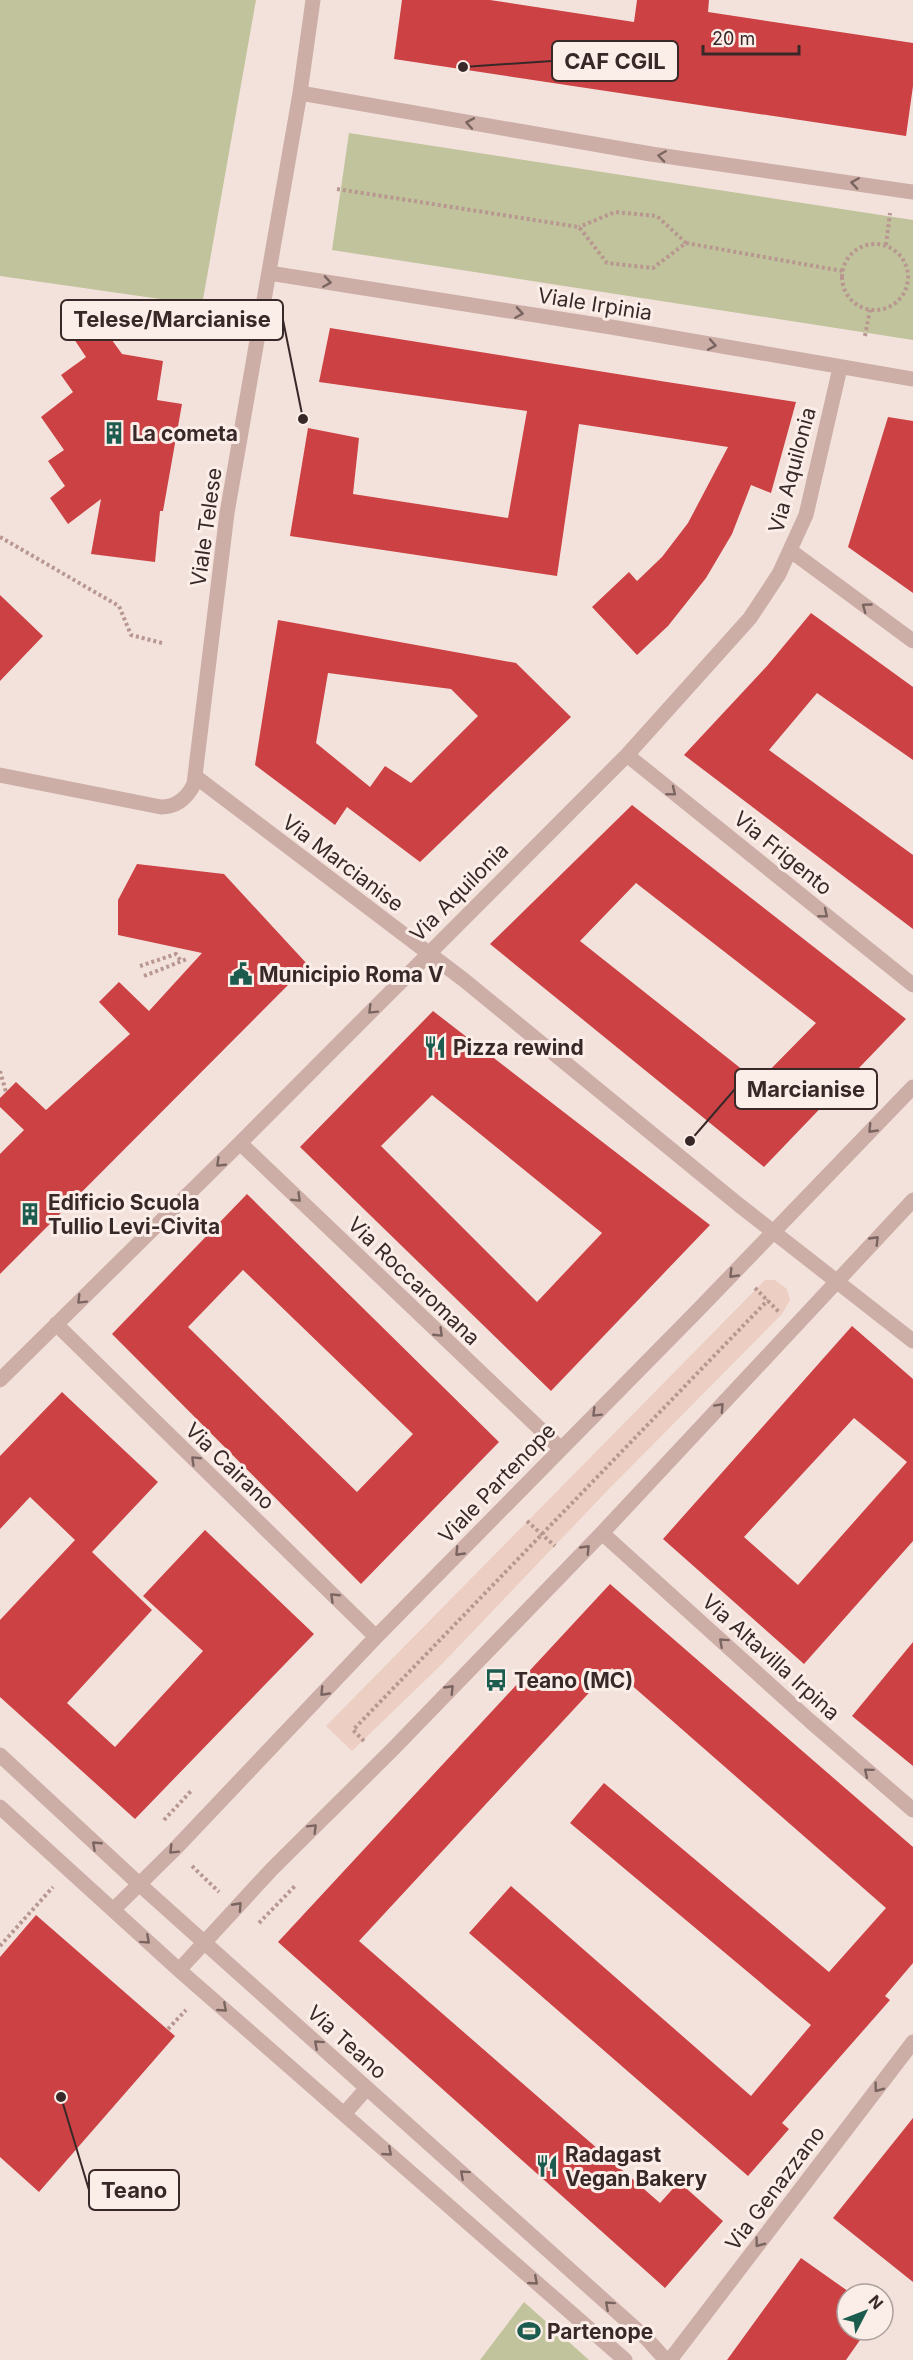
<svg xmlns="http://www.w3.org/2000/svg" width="913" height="2360" viewBox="0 0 913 2360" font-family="Inter,sans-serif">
  <rect width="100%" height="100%" fill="#f3e2dc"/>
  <!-- green -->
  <path fill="#c0c39b" d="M0,0H256L202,305L0,276Z
    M349,133L913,220V340L332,250Z
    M524,2302L589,2360H480Z"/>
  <!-- plaza -->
  <path fill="#eccec2" d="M765,1280H775L787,1289L790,1300L782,1314L606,1492L441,1665L352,1751L326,1726Z"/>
  <!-- building -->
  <path fill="#cc4144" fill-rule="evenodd" d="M402,0H490L634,22L637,0H709L708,12L913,43V86L906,136L394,59Z
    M99,322L122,354L163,361L157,400L182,404L163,511H160L155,562L91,554L101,499L68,524L50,498L65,486L48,461L64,450L41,417L73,392L61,375L86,357L74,339Z
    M330,328L667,382L796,402L771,493L751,485L732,534L706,578L668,626L637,655L592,607L629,572L637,581L662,557L688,523L728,447L579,424L557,576L290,536L308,428L359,438L353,494L508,518L527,411L319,382Z
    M888,417L913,421V593L848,547Z
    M0,595L43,636L0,681Z
    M811,613L913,687V760L817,693L769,750L913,855V929L684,755L767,666Z
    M278,620L516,663L571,717L420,862L347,807L335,825L255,765ZM328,673L451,689L478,716L411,783L385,766L370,787L316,743Z
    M632,805L906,1019L764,1167L490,944ZM636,883L816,1023L758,1082L580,941Z
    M137,864L224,874L308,965L0,1274V1154L24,1130L0,1107V1098L16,1082L46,1110L130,1034L99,1002L119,982L149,1011L202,953L118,935V900Z
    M433,1011L710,1225L551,1391L300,1147ZM432,1095L602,1233L537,1302L381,1146Z
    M247,1194L499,1442L361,1584L112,1334ZM243,1270L413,1434L357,1492L188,1327Z
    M852,1326L913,1379V1541L804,1664L663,1539ZM854,1418L907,1462L798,1585L744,1537Z
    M62,1392L158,1482L92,1552L152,1610L67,1703L115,1747L203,1651L143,1596L205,1530L314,1634L135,1819L0,1697V1620L75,1540L30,1497L0,1529V1456Z
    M610,1584L913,1847V1963L885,1996L890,2000L782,2123L789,2129L748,2176L469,1933L511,1886L751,2096L811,2025L570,1823L604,1783L829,1972L886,1908L612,1668L359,1941L660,2203L679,2182L723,2221L665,2288L278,1942Z
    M913,1642V1766L852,1716Z
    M36,1915L175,2036L39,2192L0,2157V1957Z
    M913,2118V2282L833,2218Z
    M801,2258L852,2294H847V2330H867L846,2360H727Z"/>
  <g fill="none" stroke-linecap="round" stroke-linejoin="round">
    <!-- path -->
    <path stroke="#b89791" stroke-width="4" stroke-dasharray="3 3" stroke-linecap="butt" d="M337,189L579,227L607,263L653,268L686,243L657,216L615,212L579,227
      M686,243L842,271
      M842 277a33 33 0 1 1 66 0a33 33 0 1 1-66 0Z
      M886,245L890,213
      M865,336L870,310
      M0,537L119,606L131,635L162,643
      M140,966L176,954L181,961
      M144,976L187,959
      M0,1071L6,1092
      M755,1288L779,1312
      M527,1521L555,1546
      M364,1741L353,1730L768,1300
      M164,1820L192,1790
      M192,1866L219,1892
      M259,1923L295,1886
      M0,1946L53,1887
      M168,2029L186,2010"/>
    <!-- minor -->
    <path stroke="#ccaea7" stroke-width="15" d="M300,93L651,154L913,192
      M269,273L611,327L913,379
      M791,551L913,641
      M627,755L913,985
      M0,775L161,807C176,807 187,798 194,784L227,513L300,93L313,0
      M196,777L464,980L739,1205L913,1341
      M240,1143L560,1448
      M56,1324L376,1637
      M0,1380L240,1143L627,755L750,618L779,574L806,515L840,368
      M602,1533L810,1721L913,1810
      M0,1755L139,1884L646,2338L666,2360
      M0,1807L179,1970L625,2360
      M113,1910L175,1849L376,1637L699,1309L913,1087
      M179,1970L272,1869L395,1747L602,1533L913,1200
      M344,2114L367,2088
      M670,2360L913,2042"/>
  </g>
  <!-- one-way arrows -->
  <defs><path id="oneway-chevron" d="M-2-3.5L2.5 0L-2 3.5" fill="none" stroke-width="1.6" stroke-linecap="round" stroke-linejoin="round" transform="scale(1.5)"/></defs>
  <g stroke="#7b6561">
    <use href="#oneway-chevron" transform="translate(470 123) rotate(-170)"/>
    <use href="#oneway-chevron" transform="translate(662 156) rotate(-172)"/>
    <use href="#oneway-chevron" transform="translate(855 183) rotate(-171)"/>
    <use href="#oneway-chevron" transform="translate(327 282) rotate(9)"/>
    <use href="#oneway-chevron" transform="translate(519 313) rotate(9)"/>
    <use href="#oneway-chevron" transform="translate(712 345) rotate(10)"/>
    <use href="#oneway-chevron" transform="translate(866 607) rotate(-144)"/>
    <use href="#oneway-chevron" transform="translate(672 792) rotate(39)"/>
    <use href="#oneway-chevron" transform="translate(824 914) rotate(39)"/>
    <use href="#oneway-chevron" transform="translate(372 1010) rotate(135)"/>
    <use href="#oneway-chevron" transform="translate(872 1129) rotate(134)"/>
    <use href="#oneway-chevron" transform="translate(220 1163) rotate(136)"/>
    <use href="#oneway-chevron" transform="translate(297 1198) rotate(44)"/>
    <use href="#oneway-chevron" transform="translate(875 1240) rotate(-46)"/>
    <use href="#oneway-chevron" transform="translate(733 1274) rotate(134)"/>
    <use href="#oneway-chevron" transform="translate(81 1300) rotate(135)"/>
    <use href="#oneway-chevron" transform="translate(439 1333) rotate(44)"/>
    <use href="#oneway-chevron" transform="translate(720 1407) rotate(-47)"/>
    <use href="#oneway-chevron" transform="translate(596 1413) rotate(135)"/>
    <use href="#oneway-chevron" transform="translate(195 1460) rotate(-136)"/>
    <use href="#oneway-chevron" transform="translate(586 1549) rotate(-46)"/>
    <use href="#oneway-chevron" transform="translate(459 1552) rotate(134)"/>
    <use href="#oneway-chevron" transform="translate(334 1597) rotate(-136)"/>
    <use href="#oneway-chevron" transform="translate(723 1642) rotate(-138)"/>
    <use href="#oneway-chevron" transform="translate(450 1689) rotate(-46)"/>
    <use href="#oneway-chevron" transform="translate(324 1692) rotate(134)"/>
    <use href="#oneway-chevron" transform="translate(868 1772) rotate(-140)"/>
    <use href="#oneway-chevron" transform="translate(313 1828) rotate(-45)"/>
    <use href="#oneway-chevron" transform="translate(96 1845) rotate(-137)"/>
    <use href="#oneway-chevron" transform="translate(173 1850) rotate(135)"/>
    <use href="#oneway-chevron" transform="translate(238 1906) rotate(-48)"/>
    <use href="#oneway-chevron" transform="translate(146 1940) rotate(42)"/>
    <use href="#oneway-chevron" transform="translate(223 2008) rotate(41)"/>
    <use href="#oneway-chevron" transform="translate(318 2044) rotate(-138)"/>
    <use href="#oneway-chevron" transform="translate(878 2088) rotate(127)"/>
    <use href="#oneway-chevron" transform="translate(388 2152) rotate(41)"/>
    <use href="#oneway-chevron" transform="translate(464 2174) rotate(-138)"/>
    <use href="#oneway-chevron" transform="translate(759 2243) rotate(127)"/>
    <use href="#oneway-chevron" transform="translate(534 2281) rotate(41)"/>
    <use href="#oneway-chevron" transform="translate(609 2305) rotate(-138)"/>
  </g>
  <!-- icons -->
  <defs>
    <g id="building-bare" transform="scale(1.8)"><path d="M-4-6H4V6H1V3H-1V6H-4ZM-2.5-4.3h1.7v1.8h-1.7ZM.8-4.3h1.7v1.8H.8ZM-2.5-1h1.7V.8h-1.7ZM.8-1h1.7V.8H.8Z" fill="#1b5c4f" stroke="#fbede8" stroke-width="2.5" paint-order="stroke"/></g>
    <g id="civic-bare" transform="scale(1.8)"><path d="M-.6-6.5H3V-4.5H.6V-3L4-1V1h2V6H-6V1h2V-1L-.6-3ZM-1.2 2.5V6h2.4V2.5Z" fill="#1b5c4f" stroke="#fbede8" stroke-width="2.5" paint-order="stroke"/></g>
    <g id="restaurant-bare" transform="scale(1.8)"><path d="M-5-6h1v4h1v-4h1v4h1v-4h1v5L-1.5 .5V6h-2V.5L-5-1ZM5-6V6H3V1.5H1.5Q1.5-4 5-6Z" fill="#1b5c4f" stroke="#fbede8" stroke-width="2.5" paint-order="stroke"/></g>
    <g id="bus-bare" transform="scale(1.8)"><path d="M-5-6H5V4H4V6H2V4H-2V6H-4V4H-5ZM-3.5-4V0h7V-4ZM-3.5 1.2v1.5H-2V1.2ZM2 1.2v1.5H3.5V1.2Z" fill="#1b5c4f" stroke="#fbede8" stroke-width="2.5" paint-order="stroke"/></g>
    <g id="stadium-bare" transform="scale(1.8)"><path d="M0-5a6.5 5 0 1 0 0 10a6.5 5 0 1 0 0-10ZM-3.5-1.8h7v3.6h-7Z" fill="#1b5c4f" stroke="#fbede8" stroke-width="2.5" paint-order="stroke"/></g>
  </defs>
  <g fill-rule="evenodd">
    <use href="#building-bare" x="114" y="433"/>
    <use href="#civic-bare" x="241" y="974"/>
    <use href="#restaurant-bare" x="435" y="1047"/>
    <use href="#building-bare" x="30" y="1214"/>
    <use href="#bus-bare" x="496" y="1680"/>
    <use href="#restaurant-bare" x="547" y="2166"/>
    <use href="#stadium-bare" x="529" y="2331"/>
  </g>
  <g text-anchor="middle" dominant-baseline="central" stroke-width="6" stroke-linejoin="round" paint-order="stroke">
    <!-- street labels -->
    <g font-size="21" fill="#382928" stroke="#fbede8">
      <text transform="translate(595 304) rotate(9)">Viale Irpinia</text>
      <text transform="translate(792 470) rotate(-75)">Via Aquilonia</text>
      <text transform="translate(206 527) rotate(-82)">Viale Telese</text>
      <text transform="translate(783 853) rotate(39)">Via Frigento</text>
      <text transform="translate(343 863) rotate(37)">Via Marcianise</text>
      <text transform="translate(459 892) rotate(-45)">Via Aquilonia</text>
      <text transform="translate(414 1281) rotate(44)">Via Roccaromana</text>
      <text transform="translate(230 1466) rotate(44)">Via Cairano</text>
      <text transform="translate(497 1483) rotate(-46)">Viale Partenope</text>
      <text transform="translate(771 1657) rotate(42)">Via Altavilla Irpina</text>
      <text transform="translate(347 2042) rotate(42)">Via Teano</text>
      <text transform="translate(775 2188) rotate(-53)">Via Genazzano</text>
    </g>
    <!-- poi labels -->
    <g font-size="21" font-weight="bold" fill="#382928" stroke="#fbede8" text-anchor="start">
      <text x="132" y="433">La cometa</text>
      <text x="259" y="974">Municipio Roma V</text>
      <text x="453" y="1047">Pizza rewind</text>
      <text x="48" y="1202">Edificio Scuola<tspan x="48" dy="24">Tullio Levi-Civita</tspan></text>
      <text x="514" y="1680">Teano (MC)</text>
      <text x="565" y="2154">Radagast<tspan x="565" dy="24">Vegan Bakery</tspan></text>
      <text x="547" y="2331">Partenope</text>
    </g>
  </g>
  <!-- callouts -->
  <path fill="none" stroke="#382928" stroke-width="2" d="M463 67L552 61M303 419L283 320M690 1141L735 1089M61 2097L89 2190"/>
  <g fill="#382928" stroke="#fbede8" stroke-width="2">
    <circle cx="463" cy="67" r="6"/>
    <circle cx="303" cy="419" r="6"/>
    <circle cx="690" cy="1141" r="6"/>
    <circle cx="61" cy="2097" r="6"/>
  </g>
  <g fill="#fbede8" stroke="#382928" stroke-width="2">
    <rect x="552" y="41" width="126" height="40" rx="6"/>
    <rect x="61" y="300" width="222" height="40" rx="6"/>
    <rect x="735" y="1069" width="142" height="40" rx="6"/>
    <rect x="89" y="2170" width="90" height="40" rx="6"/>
  </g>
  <g font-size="22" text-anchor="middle" font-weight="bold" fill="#382928">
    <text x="615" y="69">CAF CGIL</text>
    <text x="172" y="327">Telese/Marcianise</text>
    <text x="806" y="1097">Marcianise</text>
    <text x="134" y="2198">Teano</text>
  </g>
  <!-- north arrow -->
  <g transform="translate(865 2312) rotate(48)"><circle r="28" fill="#fbede8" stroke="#ad9f9b" stroke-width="1.5"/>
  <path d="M0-4.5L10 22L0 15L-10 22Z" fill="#1b5c4f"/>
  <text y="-9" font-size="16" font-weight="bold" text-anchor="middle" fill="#382928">N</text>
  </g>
  <!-- scale -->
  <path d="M703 45v9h96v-9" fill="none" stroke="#382928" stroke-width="3"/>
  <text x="712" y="45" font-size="18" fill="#382928" stroke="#fbede8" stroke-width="4.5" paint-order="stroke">20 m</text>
</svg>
